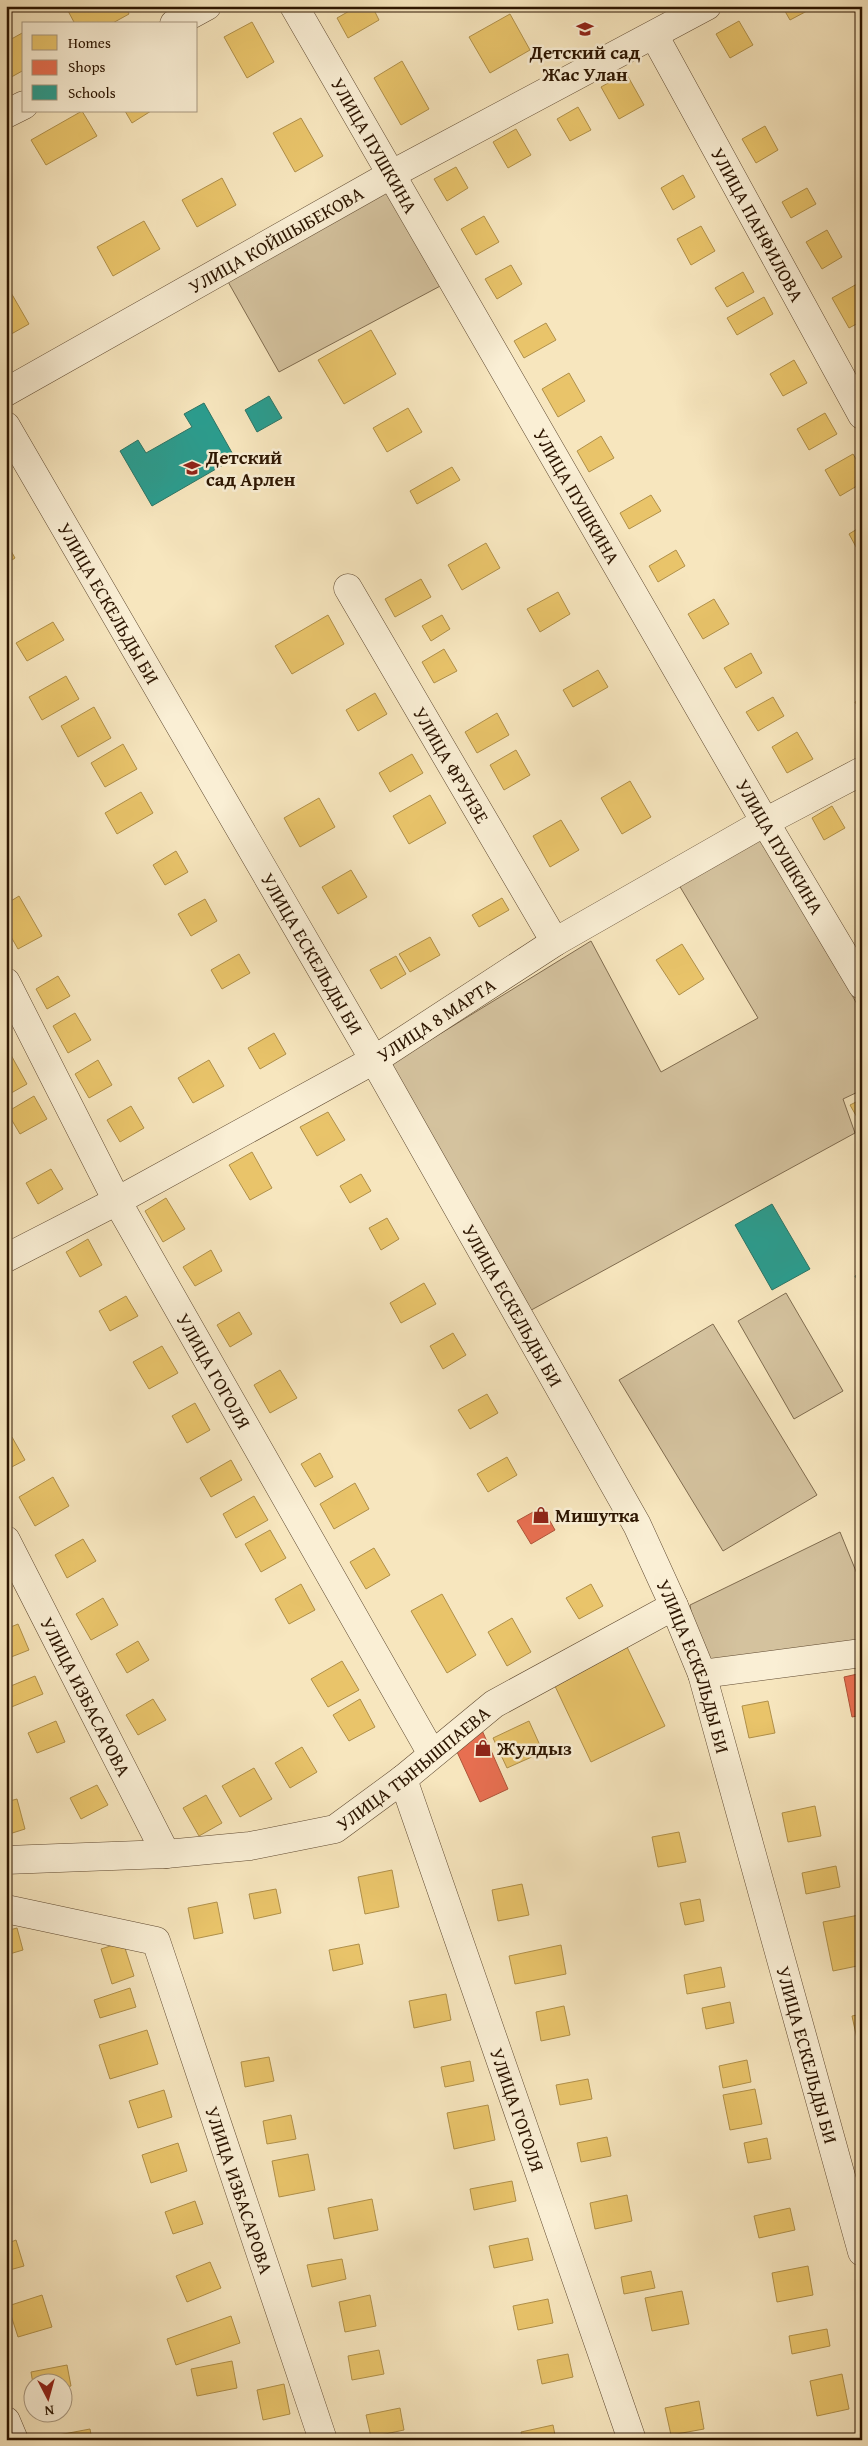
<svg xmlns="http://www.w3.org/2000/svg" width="868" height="2446" viewBox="0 0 868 2446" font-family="'Gentium Book Plus',serif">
  <rect width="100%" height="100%" fill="#f7e6be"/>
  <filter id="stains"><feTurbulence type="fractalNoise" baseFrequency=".004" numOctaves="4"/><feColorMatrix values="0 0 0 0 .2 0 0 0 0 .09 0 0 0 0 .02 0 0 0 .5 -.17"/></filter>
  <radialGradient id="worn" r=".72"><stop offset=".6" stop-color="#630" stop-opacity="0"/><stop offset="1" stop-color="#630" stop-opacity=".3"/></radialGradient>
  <!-- green -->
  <path fill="#d4c29e" stroke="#806c4f" d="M386,186L444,284L279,372L227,280Z
    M763,836L862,1013V1090L843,1099L855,1133L524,1314L391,1064L591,941L661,1072L758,1018L676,880Z
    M786,1293L843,1391L794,1419L738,1321Z
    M713,1324L817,1495L723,1551L619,1380Z
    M840,1532L862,1586V1648L700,1669L690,1605Z"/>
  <!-- homes -->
  <path fill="#e9c46a" stroke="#b0904a" d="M72,6H125L129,14L111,24H75L67,9Z
    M358,6H372L379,20L348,38L337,18Z
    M782,6H805L807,11L790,20Z
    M510,14L530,50L490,73L469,37Z
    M739,21L753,45L730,58L716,34Z
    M252,22L274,62L247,78L224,37Z
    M24,32V70L6,80V42Z
    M402,61L429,109L401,125L374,78Z
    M626,73L644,105L619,119L601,87Z
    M578,107L591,130L570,141L557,119Z
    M82,111L97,136L46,165L31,140Z
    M125,111H151L132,123Z
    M301,118L323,156L295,172L273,133Z
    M765,126L778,150L756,163L742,139Z
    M516,129L531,155L508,168L493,142Z
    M456,167L468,188L447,201L434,179Z
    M683,175L695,197L673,210L661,188Z
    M222,178L236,205L197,227L182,200Z
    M807,188L816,204L791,218L782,202Z
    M484,216L499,242L476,255L461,229Z
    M144,221L160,249L113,276L97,247Z
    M701,226L715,251L691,265L677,239Z
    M827,230L842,257L822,269L806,242Z
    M511,265L522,284L497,299L485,279Z
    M743,272L754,292L727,307L715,288Z
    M6,284L29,324L6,337Z
    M857,284L862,292V321L849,328L832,298Z
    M764,297L773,314L737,335L727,318Z
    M546,323L556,340L524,358L514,341Z
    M371,330L396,374L344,404L318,360Z
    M794,360L807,383L783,396L770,374Z
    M569,373L585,401L558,417L542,389Z
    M408,408L422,432L387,452L373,428Z
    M825,413L837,434L809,450L797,429Z
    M601,436L614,458L589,472L577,451Z
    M853,454L862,469V483L840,496L825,470Z
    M452,467L460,480L417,504L410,491Z
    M651,495L661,511L629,529L620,513Z
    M862,526V555L861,556L849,534Z
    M6,542L15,558L6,564Z
    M486,543L500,568L462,590L448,565Z
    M676,550L685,566L658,582L649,566Z
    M421,579L431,597L395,617L385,599Z
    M558,592L570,614L540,632L527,609Z
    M714,599L729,624L703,639L688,614Z
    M328,615L344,644L292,674L275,646Z
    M442,615L450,629L431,641L422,626Z
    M53,622L64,640L27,661L16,643Z
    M444,649L457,671L434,683L422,662Z
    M751,653L762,673L736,688L724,668Z
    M598,670L608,687L573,707L563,690Z
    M66,676L79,699L42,720L29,697Z
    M375,693L387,714L358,731L346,710Z
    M773,697L784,716L758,731L746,712Z
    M862,698V714L855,702Z
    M94,707L111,738L78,757L61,726Z
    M497,713L509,735L477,753L465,732Z
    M797,732L813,759L787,773L772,747Z
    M123,744L137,769L105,787L91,763Z
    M516,750L530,775L504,790L490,765Z
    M412,754L423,773L390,792L379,773Z
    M630,781L651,817L622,834L601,798Z
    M141,792L153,813L117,834L105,813Z
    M430,795L446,823L409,844L393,816Z
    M319,798L335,827L300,847L284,818Z
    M832,806L845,828L824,840L812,818Z
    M561,820L579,850L550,867L533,836Z
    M176,851L188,872L165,885L153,865Z
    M351,870L367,897L338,914L322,887Z
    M862,889V900L857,892Z
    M19,896L42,936L18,949L6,928V904Z
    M502,898L509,910L479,927L472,915Z
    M205,899L217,921L191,936L178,914Z
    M430,937L440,955L410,972L399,954Z
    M682,944L704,979L679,995L656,960Z
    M239,954L250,973L222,989L211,970Z
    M396,956L406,974L381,989L370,970Z
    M58,976L70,996L47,1009L36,989Z
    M75,1013L91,1040L68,1053L53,1026Z
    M274,1033L286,1054L260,1069L248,1048Z
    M11,1055L27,1084L6,1096V1057Z
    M98,1060L112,1085L89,1098L75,1074Z
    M209,1060L224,1086L193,1103L178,1078Z
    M34,1096L47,1119L20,1134L7,1112Z
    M862,1099V1126L850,1105Z
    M131,1106L144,1128L120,1142L107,1120Z
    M328,1112L345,1140L317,1156L300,1127Z
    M252,1152L272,1188L250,1200L229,1165Z
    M51,1169L63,1189L38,1204L26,1183Z
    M361,1174L371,1191L350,1203L340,1186Z
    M166,1198L185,1229L163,1242L145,1211Z
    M387,1218L399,1239L381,1250L369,1228Z
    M88,1239L102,1265L80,1277L66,1252Z
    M211,1250L222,1271L195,1286L183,1267Z
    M424,1283L436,1304L401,1323L390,1303Z
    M126,1296L138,1316L110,1331L99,1311Z
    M239,1312L252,1334L230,1347L217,1325Z
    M453,1333L466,1355L443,1369L430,1346Z
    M162,1346L178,1373L149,1389L133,1362Z
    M280,1370L297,1398L270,1413L254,1385Z
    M487,1394L498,1413L470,1429L458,1410Z
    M195,1403L210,1430L187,1443L172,1416Z
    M12,1437L25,1460L6,1470V1441Z
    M320,1453L333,1477L315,1487L301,1464Z
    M507,1457L517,1475L488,1492L477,1474Z
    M231,1460L242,1480L211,1497L200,1478Z
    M53,1477L69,1506L35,1526L19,1497Z
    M355,1483L369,1509L334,1529L320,1504Z
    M254,1496L268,1520L236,1538L223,1514Z
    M270,1530L286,1558L261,1572L245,1544Z
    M83,1539L96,1561L67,1578L55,1555Z
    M374,1548L390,1575L366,1589L350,1562Z
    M301,1584L315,1610L289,1624L275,1599Z
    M591,1584L603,1606L579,1619L566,1598Z
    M442,1594L476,1655L447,1673L411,1611Z
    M103,1598L118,1625L91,1640L76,1614Z
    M512,1618L531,1652L507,1666L488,1632Z
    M18,1624L29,1650L6,1659V1629Z
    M138,1641L149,1660L127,1673L116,1654Z
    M627,1647L665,1726L591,1762L553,1682Z
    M342,1661L359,1690L328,1707L311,1679Z
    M35,1676L43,1694L9,1708L6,1702V1688Z
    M153,1699L166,1720L138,1735L126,1715Z
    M360,1699L375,1727L349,1741L333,1715Z
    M768,1701L775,1733L749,1738L742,1706Z
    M56,1721L65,1742L37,1753L28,1733Z
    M529,1721L543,1752L507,1768L493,1738Z
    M302,1747L317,1772L290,1788L275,1763Z
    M254,1768L272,1799L240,1817L222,1786Z
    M97,1785L108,1805L81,1819L70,1798Z
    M206,1795L222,1823L199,1836L183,1808Z
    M17,1799L25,1829L6,1835V1802Z
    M815,1806L821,1836L788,1842L782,1813Z
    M679,1832L686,1862L658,1867L652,1837Z
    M836,1866L840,1887L806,1894L802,1873Z
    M392,1870L399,1907L365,1914L358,1877Z
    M522,1884L529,1915L498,1921L492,1890Z
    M276,1889L281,1913L254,1919L249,1894Z
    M700,1899L704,1921L685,1925L680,1903Z
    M217,1902L223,1933L194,1939L188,1908Z
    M859,1915L862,1931V1965L833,1971L823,1922Z
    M17,1928L23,1950L6,1955V1931Z
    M123,1942L134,1976L112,1984L101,1949Z
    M359,1944L363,1964L333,1971L329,1950Z
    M561,1945L566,1974L515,1984L509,1956Z
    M721,1967L725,1987L687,1994L684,1975Z
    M130,1988L136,2007L100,2018L94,2000Z
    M446,1994L451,2020L414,2028L409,2001Z
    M730,2002L734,2023L706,2029L702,2008Z
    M564,2006L570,2035L541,2041L536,2012Z
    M862,2014V2048H859L852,2016Z
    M147,2030L158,2064L110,2079L99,2045Z
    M269,2057L274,2081L245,2087L241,2062Z
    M747,2060L751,2082L723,2088L719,2066Z
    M470,2061L474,2081L445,2087L441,2067Z
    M588,2079L592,2099L560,2105L556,2085Z
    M755,2089L762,2124L730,2130L723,2095Z
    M164,2090L172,2117L138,2128L129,2101Z
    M488,2105L495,2140L454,2149L447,2113Z
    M291,2115L296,2139L267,2144L263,2121Z
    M607,2137L611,2156L581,2162L577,2143Z
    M767,2138L771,2159L748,2163L744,2143Z
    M178,2143L187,2171L151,2183L142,2155Z
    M308,2154L315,2190L279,2197L272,2161Z
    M512,2181L516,2201L474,2210L470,2189Z
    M627,2195L632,2221L595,2229L590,2203Z
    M372,2199L378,2230L334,2239L328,2208Z
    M195,2201L203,2224L173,2234L165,2212Z
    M790,2208L795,2230L759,2238L754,2216Z
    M528,2238L533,2260L494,2268L489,2246Z
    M16,2240L24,2266L6,2271V2244Z
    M342,2259L346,2279L312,2287L307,2265Z
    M210,2262L221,2288L187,2302L176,2276Z
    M808,2266L813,2295L777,2302L772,2273Z
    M651,2271L655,2288L624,2294L621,2277Z
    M682,2291L689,2324L652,2331L645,2298Z
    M42,2295L52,2327L18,2337L8,2306Z
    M370,2295L376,2326L345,2332L339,2302Z
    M548,2299L553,2323L518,2330L513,2306Z
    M231,2316L240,2343L176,2365L167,2339Z
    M827,2329L830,2346L792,2354L789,2336Z
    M379,2350L384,2374L352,2380L348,2356Z
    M568,2354L573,2377L542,2384L537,2360Z
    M232,2361L237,2388L197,2396L191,2369Z
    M67,2365L71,2386L62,2388V2384H33L31,2372Z
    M842,2374L849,2409L817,2416L810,2381Z
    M284,2384L290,2414L263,2420L257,2390Z
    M699,2401L704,2429L671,2435L665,2408Z
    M400,2408L404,2430L371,2437L366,2415Z
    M553,2425L556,2440H523L521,2432Z
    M90,2429L92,2440H54L53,2436Z
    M408,2436L409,2440H388Z"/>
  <!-- shops -->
  <path fill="#e76f51" stroke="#af5439" d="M542,1507L555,1530L531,1544L517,1521Z
    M862,1673V1715L852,1717L844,1677Z
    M481,1728L508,1789L480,1802L452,1741Z"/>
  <!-- schools -->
  <path fill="#2a9d8f" stroke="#2b7464" d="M269,396L282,418L257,432L245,410Z
    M204,403L235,458L152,506L120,451L138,440L146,453L192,427L184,414Z
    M772,1204L810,1269L772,1290L735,1225Z
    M862,1272V1288L855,1276Z"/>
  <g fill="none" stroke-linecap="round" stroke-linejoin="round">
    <!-- minor casing -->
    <g stroke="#5f4930" stroke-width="29">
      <g id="minor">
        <path id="s1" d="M294,6L765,822L862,985"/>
        <path d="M174,24L207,6"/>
        <path id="s2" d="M654,35L862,415"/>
        <path d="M6,114L24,105"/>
        <path id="s3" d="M6,392L392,174L707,6"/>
        <path id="s4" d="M6,426L374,1060L637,1525L674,1606L702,1674L862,2252"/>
        <path id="s5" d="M348,588L555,942"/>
        <path id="s6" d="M6,982L117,1201L432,1754"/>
        <path id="s7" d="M6,1258L117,1201L374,1060L555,942L765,822L862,771"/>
        <path id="s8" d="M6,1540L166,1854"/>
        <path d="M702,1674L862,1653"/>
        <path id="s9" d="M403,1779L632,2440"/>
        <path id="s10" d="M6,1860L166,1854L250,1846L335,1829L403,1779L494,1704L674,1606"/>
        <path id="s11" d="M6,1909L156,1941L323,2440"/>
        <path d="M6,2421L14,2440"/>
      </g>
    </g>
    <!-- minor -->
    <use href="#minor" stroke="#faefd5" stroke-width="28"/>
  </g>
  <!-- icons -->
  <defs>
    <g id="school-bare" transform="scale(1.35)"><path d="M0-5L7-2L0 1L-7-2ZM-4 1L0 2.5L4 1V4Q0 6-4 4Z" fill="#8f2418" stroke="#faefd5" stroke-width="2.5" paint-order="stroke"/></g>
    <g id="shop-bare" transform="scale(1.35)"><path d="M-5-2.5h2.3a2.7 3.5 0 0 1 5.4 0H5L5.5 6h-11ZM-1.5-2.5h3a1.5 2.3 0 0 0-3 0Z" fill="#8f2418" stroke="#faefd5" stroke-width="2.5" paint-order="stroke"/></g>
  </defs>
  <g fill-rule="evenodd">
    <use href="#school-bare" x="585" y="29"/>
    <use href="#school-bare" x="192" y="468"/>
    <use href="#shop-bare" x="541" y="1515"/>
    <use href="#shop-bare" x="483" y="1748"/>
  </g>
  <g text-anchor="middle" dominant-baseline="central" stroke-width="5" stroke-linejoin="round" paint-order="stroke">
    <!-- poi labels -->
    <g font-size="19" font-weight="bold" fill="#2c1500" stroke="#faefd5" text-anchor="start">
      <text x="585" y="52" text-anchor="middle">Детский сад<tspan x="585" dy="22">Жас Улан</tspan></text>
      <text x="206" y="457">Детский<tspan x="206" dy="22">сад Арлен</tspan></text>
      <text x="555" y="1515">Мишутка</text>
      <text x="497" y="1748">Жулдыз</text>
    </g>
    <!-- street labels -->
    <g font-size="19" fill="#2c1500" stroke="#faefd5">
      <text stroke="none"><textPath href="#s1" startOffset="161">УЛИЦА ПУШКИНА</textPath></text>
      <text stroke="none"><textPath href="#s2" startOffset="216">УЛИЦА ПАНФИЛОВА</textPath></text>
      <text stroke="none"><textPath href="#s3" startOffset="310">УЛИЦА КОЙШЫБЕКОВА</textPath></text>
      <text stroke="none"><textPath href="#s1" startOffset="566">УЛИЦА ПУШКИНА</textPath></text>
      <text stroke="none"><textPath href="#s4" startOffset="205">УЛИЦА ЕСКЕЛЬДЫ БИ</textPath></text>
      <text stroke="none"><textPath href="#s5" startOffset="205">УЛИЦА ФРУНЗЕ</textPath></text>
      <text stroke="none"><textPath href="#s1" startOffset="971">УЛИЦА ПУШКИНА</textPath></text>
      <text stroke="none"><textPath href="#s4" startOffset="610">УЛИЦА ЕСКЕЛЬДЫ БИ</textPath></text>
      <text stroke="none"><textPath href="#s7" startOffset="492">УЛИЦА 8 МАРТА</textPath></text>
      <text stroke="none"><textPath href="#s4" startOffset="1015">УЛИЦА ЕСКЕЛЬДЫ БИ</textPath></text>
      <text stroke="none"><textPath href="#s6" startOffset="441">УЛИЦА ГОГОЛЯ</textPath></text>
      <text stroke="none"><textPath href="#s4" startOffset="1420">УЛИЦА ЕСКЕЛЬДЫ БИ</textPath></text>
      <text stroke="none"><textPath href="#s8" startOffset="176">УЛИЦА ИЗБАСАРОВА</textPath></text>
      <text stroke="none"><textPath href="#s10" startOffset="430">УЛИЦА ТЫНЫШПАЕВА</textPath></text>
      <text stroke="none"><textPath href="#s4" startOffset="1825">УЛИЦА ЕСКЕЛЬДЫ БИ</textPath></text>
      <text stroke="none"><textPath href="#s9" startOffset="350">УЛИЦА ГОГОЛЯ</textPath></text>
      <text stroke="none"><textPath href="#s11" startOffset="416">УЛИЦА ИЗБАСАРОВА</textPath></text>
    </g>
  </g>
  <!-- margin -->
  <rect width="868" height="2446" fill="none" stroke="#f7e6be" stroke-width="25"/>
  <rect x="8" y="8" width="853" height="2431" fill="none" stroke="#2c1500" stroke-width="2.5"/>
  <rect x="12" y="12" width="843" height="2421" fill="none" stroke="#2c1500"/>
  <!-- legend -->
  <rect x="22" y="22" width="175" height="90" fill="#faefd5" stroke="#a89880"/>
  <rect x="32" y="35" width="25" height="15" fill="#e9c46a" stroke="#a89880"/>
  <text x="68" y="48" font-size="15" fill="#2c1500">Homes</text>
  <rect x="32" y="60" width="25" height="15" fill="#e76f51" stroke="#a89880"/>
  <text x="68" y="72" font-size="15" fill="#2c1500">Shops</text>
  <rect x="32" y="85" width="25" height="15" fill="#2a9d8f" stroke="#a89880"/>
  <text x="68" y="98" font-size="15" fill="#2c1500">Schools</text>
  <!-- north arrow -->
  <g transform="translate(48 2398) rotate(174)"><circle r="24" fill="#faefd5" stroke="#a89880"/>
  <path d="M0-4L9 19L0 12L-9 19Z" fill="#8f2418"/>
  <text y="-8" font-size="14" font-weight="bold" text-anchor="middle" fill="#2c1500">N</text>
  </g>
  <rect width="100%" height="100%" filter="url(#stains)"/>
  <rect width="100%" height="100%" fill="url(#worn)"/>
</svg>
